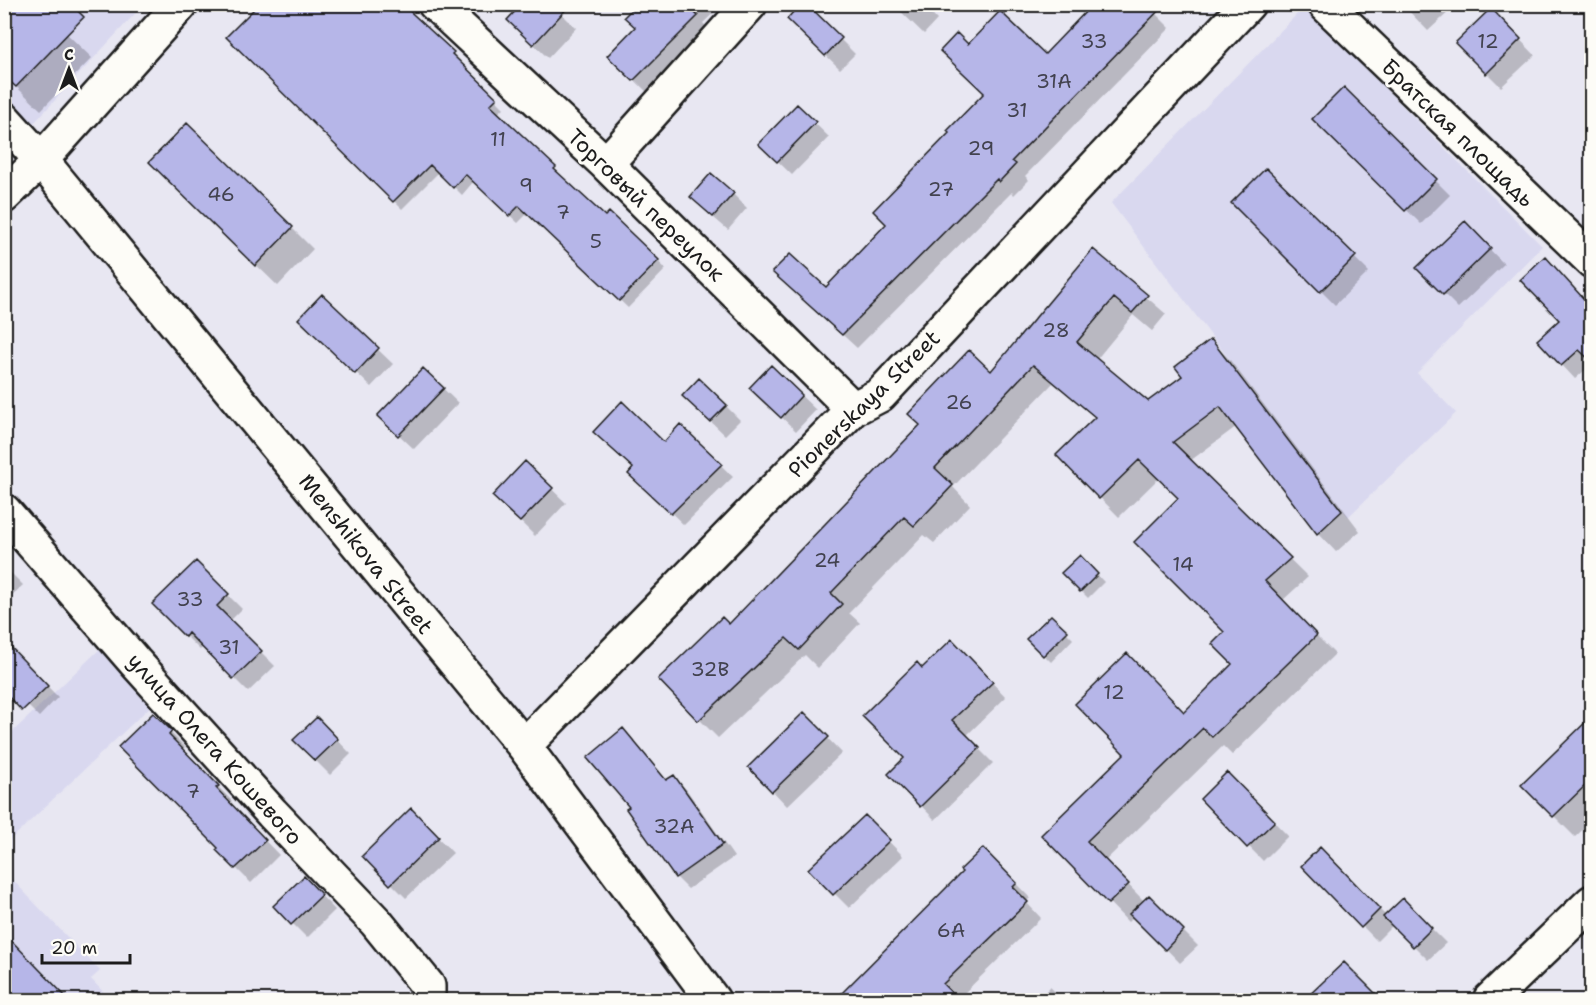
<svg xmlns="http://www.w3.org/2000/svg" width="1596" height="1005" viewBox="0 0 1596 1005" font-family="'Shantell Sans',sans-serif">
  <rect width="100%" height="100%" fill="#e8e7f2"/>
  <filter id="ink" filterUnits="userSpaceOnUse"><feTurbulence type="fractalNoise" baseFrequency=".0167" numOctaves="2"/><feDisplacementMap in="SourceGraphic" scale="12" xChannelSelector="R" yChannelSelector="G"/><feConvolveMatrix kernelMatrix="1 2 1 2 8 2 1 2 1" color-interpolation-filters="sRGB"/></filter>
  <g filter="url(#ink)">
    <!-- built -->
    <path fill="#d9d8ef" d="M4,5H143L8,151L4,147Z
      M1304,7L1542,246L1417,373L1456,413L1348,517L1111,203Z
      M102,647L155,702L5,845V739Z
      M4,871L100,971L91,979L111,1000H5Z"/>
    <!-- shadow -->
    <path fill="#0003" d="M4,4H36L92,58L41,110L7,78L4,80Z
      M400,4L461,61L459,63L504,108L497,114L563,177L561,178L605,218L609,214L666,269L628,308L528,213L518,223L474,181L462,195L439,172L402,209L228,37Z
      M552,4L576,28L548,58L509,20Z
      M640,4H723L703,23L710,31L648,93L610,56L637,28Z
      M805,4L855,54L840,69L803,33Z
      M893,4H922L937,20L924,34Z
      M1146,4L1170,28L1025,176L1029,180L1014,195L1012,192L857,348L789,286L826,289L887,224L951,133L985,93L968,46L1045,57Z
      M1402,4H1449L1453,8L1428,31Z
      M1491,10L1535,55L1501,87L1457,43Z
      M1344,89L1450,195L1421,224L1314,119Z
      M797,106L829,137L792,175L760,144Z
      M1266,170L1369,272L1335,305L1233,203Z
      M172,183L292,228L313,249L278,286Z
      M733,194L747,208L728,230L706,211Z
      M1464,223L1504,264L1458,308L1418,268Z
      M1093,251L1166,314L1152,331L1133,315L1096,360L1148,403L1184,376L1211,341L1230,360L1360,531L1336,552L1318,533L1237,426L1190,461L1308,577L1282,601L1335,654L1232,755L1223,746L1105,861L1144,901L1149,897L1198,946L1180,963L1134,916L1128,922L1043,835L1184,713L1234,664L1180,498L1159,478L1119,517L1058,455L1096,418L1053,383L953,487L970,505L934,543L924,535L849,613L860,623L818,668L805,655L718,738L699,719L729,626L991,373Z
      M322,296L393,364L371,387L315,333Z
      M1592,309V364L1575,379L1562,365Z
      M771,367L816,410L796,431L751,388Z
      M424,370L458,403L414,449L379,416Z
      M684,396L726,406L740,420L725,435Z
      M681,426L733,477L684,525L642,485L664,444Z
      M525,463L566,503L535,536L494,496Z
      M1080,557L1104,582L1088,598L1063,573Z
      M196,563L242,609L230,621L275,666L248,692L203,647L200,650L154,604Z
      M4,566L23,585L4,603Z
      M1051,617L1073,639L1051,662L1028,639Z
      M952,641L1006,697L966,736L993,763L935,820L890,774L906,758L922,670Z
      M12,650L58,697L39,717L4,682Z
      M804,714L842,753L787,806L750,767Z
      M153,715L185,747L182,750L232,801L229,804L279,855L251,883L218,850L220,848Z
      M1592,718V821L1575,837L1523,785Z
      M317,719L351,754L330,775L295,740Z
      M635,743L667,781L673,777L686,789L734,857L688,889L676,877L628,809L631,807Z
      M1227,774L1288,836L1263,861L1202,799Z
      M411,810L453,853L406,898L364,856Z
      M865,817L903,856L849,908L810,869Z
      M1320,849L1386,916L1403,900L1446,943L1428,960L1393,925L1377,941L1303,866Z
      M983,850L1030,898L1026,902L1041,918L957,1000H858L848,990L965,872Z
      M304,878L335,910L307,938L275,906Z
      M4,934L67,1000H4Z
      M1344,964L1380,1000H1306Z
      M1050,987L1064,1000H1037Z"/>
    <!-- building -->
    <path fill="#b6b6e8" stroke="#1c1c1c" stroke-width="1.5" d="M4,4H71L84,17L16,87L4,76Z
      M259,4H402L454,52L452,54L497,98L490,105L556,167L554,169L605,216L609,212L659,260L619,301L519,206L509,216L465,174L453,188L430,165L393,202L226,37Z
      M522,4H571L533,45L507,20Z
      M637,4H686L698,16L633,81L607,56L635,27L624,17Z
      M800,4H807L842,38L825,56L787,19Z
      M1093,4H1165L1012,161L1016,164L999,182L997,179L842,335L772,272L790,254L826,287L886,224L873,211L949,133L947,131L984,93L940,51L957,33L968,44L1000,11L1045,54Z
      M1491,8L1521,39L1486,74L1455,43Z
      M1344,87L1437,179L1405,211L1312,119Z
      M797,104L816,122L777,162L758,144Z
      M187,123L293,227L255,266L149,162Z
      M1266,168L1356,256L1320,292L1231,203Z
      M711,173L734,193L713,217L690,197Z
      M1465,221L1491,248L1443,295L1416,268Z
      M1093,249L1148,295L1132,313L1114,298L1077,342L1148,401L1182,376L1175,367L1211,339L1342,511L1317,534L1220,407L1173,442L1291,558L1265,581L1317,635L1212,737L1203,728L1087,841L1129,884L1108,904L1041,835L1124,754L1075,704L1127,653L1184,712L1232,664L1212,644L1224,632L1134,542L1178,498L1139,460L1099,499L1056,455L1095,417L1033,365L935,468L953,485L914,526L904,517L831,593L842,604L799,650L786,638L698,721L658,679L722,617L729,624L920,425L908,414L969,350L991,371Z
      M1545,256L1592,308V362L1579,350L1561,366L1537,340L1559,320L1520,280Z
      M322,294L379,348L355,374L298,319Z
      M771,365L802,395L781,418L749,388Z
      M423,368L444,388L398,436L377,416Z
      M699,378L727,405L710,422L682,396Z
      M622,401L664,442L680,424L722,464L671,514L628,474L633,468L593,432Z
      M525,461L553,488L520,522L492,496Z
      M1080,555L1098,574L1080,592L1061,573Z
      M196,561L229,594L217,606L262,651L233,679L188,633L185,637L152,604Z
      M1051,615L1068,631L1043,656L1026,639Z
      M952,639L993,682L952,720L980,748L920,807L888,774L904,758L862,716L917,662L922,668Z
      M4,640L48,686L22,711L4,692Z
      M804,712L829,737L772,792L748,767Z
      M153,713L172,731L169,735L219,786L216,788L266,840L235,869L216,850L218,848L118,747Z
      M1592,716V779L1553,817L1521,785Z
      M317,717L338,739L315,761L293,740Z
      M623,728L666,780L674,775L723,844L675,878L626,809L629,807L587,758Z
      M1227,772L1275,821L1247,848L1200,799Z
      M411,808L439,837L390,885L362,856Z
      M865,815L890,840L833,895L808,869Z
      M1320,847L1380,909L1361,928L1301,866Z
      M983,848L1017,883L1013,887L1028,902L943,984L959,1000H835L962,872L960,870Z
      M304,876L322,895L291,925L273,906Z
      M1149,895L1184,930L1165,950L1129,914Z
      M1403,898L1432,928L1413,947L1383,917Z
      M4,933L69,1000H4Z
      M1344,962L1382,1000H1304Z"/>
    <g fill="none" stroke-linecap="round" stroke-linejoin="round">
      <!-- minor casing -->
      <g stroke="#1c1c1c" stroke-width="38">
        <path id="minor" d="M435,4L606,164L853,409
          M1325,4L1592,261
          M4,119L41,160L524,746L713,1000
          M606,164L750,4
          M4,196L41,160L181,4
          M4,511L135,662L272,813L376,922L428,986V1000
          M524,746L853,409L880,395L1248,4
          M1490,1000L1592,902"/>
      </g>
      <!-- minor -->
      <use href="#minor" stroke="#fdfcf7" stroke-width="33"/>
    </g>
  </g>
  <g text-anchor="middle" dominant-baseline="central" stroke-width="6" stroke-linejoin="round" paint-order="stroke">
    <!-- number labels -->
    <g font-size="20" fill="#42424f">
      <text x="1094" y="41">33</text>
      <text x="1488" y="41">12</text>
      <text x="1054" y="81">31А</text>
      <text x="1017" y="110">31</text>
      <text x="498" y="139">11</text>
      <text x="981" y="148">29</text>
      <text x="526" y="185">9</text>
      <text x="941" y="189">27</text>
      <text x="221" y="194">46</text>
      <text x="563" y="212">7</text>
      <text x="596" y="241">5</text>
      <text x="1056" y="330">28</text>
      <text x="959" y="402">26</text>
      <text x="827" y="560">24</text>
      <text x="1183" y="564">14</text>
      <text x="190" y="599">33</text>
      <text x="229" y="647">31</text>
      <text x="710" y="669">32В</text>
      <text x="1114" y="692">12</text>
      <text x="193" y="791">7</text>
      <text x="674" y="826">32А</text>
      <text x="951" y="930">6А</text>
    </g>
    <!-- street labels -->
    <g font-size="22" fill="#1c1c1c" stroke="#fdfcf7">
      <text transform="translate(1458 133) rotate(44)">Братская площадь</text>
      <text transform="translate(646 205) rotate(44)">Торговый переулок</text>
      <text transform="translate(864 404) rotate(-44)">Pionerskaya Street</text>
      <text transform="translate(366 554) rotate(51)">Menshikova Street</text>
      <text transform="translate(215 749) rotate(48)">улица Олега Кошевого</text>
    </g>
  </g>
  <!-- margin -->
  <rect width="1596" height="1005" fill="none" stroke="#fdfcf7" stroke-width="24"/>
  <rect x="12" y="12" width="1572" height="981" fill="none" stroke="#1c1c1c" stroke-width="2" filter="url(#ink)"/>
  <!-- north arrow -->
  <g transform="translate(69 69)" stroke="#fdfcf7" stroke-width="4.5" paint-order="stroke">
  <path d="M0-4.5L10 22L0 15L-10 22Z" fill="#1c1c1c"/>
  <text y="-9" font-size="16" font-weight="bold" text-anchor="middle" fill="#1c1c1c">С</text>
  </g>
  <!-- scale -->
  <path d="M42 954v9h88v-9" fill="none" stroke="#1c1c1c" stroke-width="3"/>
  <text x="51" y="954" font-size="18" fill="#1c1c1c" stroke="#fdfcf7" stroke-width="4.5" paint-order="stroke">20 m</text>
</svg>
